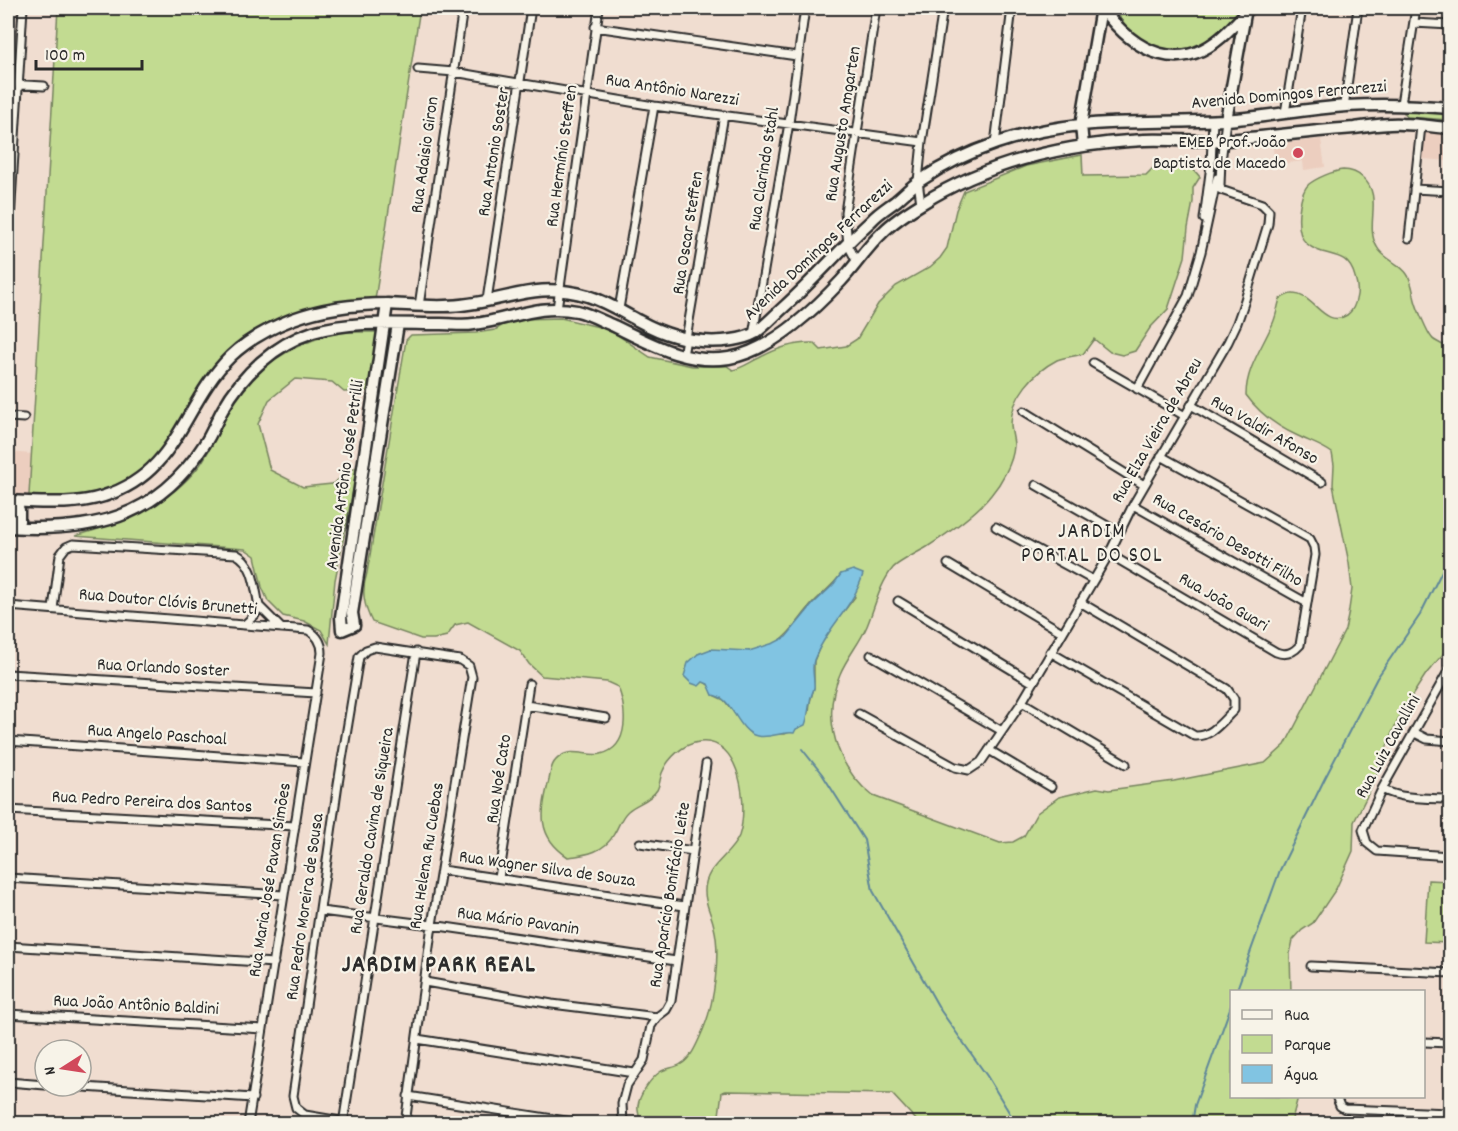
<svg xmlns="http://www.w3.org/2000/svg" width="1458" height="1131" viewBox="0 0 1458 1131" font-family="Dekko,sans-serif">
  <rect width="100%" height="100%" fill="#f0ddd0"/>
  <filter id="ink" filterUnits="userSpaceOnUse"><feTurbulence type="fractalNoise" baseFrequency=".0167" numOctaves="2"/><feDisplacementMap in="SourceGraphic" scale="12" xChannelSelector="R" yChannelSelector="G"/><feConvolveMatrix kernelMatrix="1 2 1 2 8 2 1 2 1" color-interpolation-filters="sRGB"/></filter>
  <g filter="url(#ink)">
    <!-- built -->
    <path fill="#eccebf" d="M1424,129L1450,131V161L1423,159Z
      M1321,139L1325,167L1304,170L1303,161L1274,165L1273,144Z
      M8,452L32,454L29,495H8Z"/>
    <!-- green -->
    <path fill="#c2db91" stroke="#76835e" stroke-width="1.5" fill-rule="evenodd" d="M58,8H420L375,300L326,304L280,318L254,332L177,428L151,464L115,489L89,496L62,499L29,495Z
      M1114,8H1243C1232,20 1220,33 1207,43C1185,58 1152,50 1133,34C1125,27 1120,17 1114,8Z
      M1410,109L1450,112V120L1407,117L1404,113Z
      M1082,155L1083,176L1146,175L1154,167C1171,166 1189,161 1200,177L1193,188V202L1188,228L1185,257L1168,309L1150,328L1135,351L1122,355L1110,352L1094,339L1083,354C1075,356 1065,357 1057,360C1034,372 1011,397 1011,424C1011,431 1014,439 1014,446C1013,463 1001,483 991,495C976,514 947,534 927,547C920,551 897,563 893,568C879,585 875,607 867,626C860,643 847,657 840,674C821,717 836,767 873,796L1000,843L1013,842L1024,836L1037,813L1059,797L1097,788L1109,790L1174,781L1265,763L1285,745L1345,630L1348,616L1352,589L1349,563L1333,485L1334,465L1332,453C1321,445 1310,442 1298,436C1278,427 1259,413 1246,395C1246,370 1261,349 1271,327C1276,319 1277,308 1280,299C1283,297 1289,294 1292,294C1313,292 1324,330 1347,315C1353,311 1356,302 1357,295C1358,289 1357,283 1355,277C1347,247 1324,260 1306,243C1294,232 1298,194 1309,184C1317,178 1333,171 1343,170C1350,170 1358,173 1363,178C1384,196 1364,226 1377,247C1383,259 1400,263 1407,274C1412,281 1413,292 1415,300C1417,308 1427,332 1432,338C1434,341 1440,343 1443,345L1450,336V646L1426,674L1404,708L1392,733L1372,786L1354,822L1353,851L1336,889L1313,923L1302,930L1293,940L1290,954L1291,991L1232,992V1096L1298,1097L1291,1123H919L892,1094L726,1091L722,1092L718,1123H641C640,1118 637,1111 638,1106C639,1095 651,1078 660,1072C666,1068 675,1068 681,1064C692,1058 698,1041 703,1030C714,1005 721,954 714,927C712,915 705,905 705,892C704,866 730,857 739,836C749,807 741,736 699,742C683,744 668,758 662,773C660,778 660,785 657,790C650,801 637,803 628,811C621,817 619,826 614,834C605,852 586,855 568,857C536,836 541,812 549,780C551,770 551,762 561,756C573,748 588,757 601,754C631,747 626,708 618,687L607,682L542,676L529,664L520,651L468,622L455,625L447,636L434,639H421L372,622C364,606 361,591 367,573L406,340L411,335L476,333L495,330L506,323L522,319L561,318L603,328L616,334L650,357L692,366H727L733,370C744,367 750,362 759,358C777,348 794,342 814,343L821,350L846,346L857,339L878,304L896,286L930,267L940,258L947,248L956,210L964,191L1026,166ZM841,574L855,597L824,637L814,661V688L810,702L809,713L796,729L785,734L750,733L724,700L713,695L711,687L703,681L698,654C717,647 729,652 748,651C785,648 791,628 812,604C822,593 833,586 841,574Z
      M340,332H378L369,391L344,392L332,382L295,379L269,400L258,424L270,470L303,487L332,484L358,466L335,580L329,644L321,630L304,621L283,616L268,601L262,587L255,556L245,549L75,536C124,522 167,507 200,465C212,448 220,427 230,408C254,366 294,343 340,332Z
      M1428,880L1450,881V943L1424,942Z"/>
    <!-- water -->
    <path fill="#81c4e2" stroke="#5f8799" stroke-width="1.5" d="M853,570L863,574C854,607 826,628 814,660C811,669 815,679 814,688C813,693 810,697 810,702C808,711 808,717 805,725L796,729L794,733C783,731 770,739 757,736C742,733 735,711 725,701C722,698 717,696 713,695L708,684L703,682L699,686L691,683L684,676L688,663L698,654L711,649L749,651L774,643L786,637L813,604L833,585L841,574Z"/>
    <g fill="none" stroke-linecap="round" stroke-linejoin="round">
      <!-- stream -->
      <path stroke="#5f8799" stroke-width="2" d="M802,749L822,774L864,840L873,891L941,1011L987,1076L1012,1117L1011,1124
        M1236,992L1280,870L1324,780L1377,678L1420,615L1450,555
        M1192,1124L1195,1105L1232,1003"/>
      <!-- street casing -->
      <g stroke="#2b2b2b" stroke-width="11">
        <path id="street" d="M1414,23L1450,25
          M595,27L797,56
          M418,69L454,72L654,106L922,142
          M8,84L44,86
          M1401,104L1416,8
          M1344,107L1358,8
          M1285,113L1302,8
          M995,144L1012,8
          M1221,162L1226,120
          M1414,189L1450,191
          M921,204L918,181L922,142L943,8
          M1204,219L1211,165L1213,120
          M1409,238L1421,126
          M8,251L23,8
          M857,262L848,245L845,212L876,8
          M487,300L531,8
          M419,306L463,8
          M557,309L599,8
          M619,309L654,106
          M753,335L789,123L805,8
          M683,356L724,115
          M1093,363L1185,416
          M1137,389L1188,296L1201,252L1217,178
          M1191,405L1322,482
          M1024,411L1144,485
          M8,417L24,418
          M1036,485L1118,532
          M1133,505L1307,603
          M996,527L1093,580
          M1109,554L1276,652C1286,656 1293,653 1300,645L1315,555L1314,547L1310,539L1161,456
          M948,564L1062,632
          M898,601L1032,682
          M8,606L308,630C317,635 322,643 322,653L248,1124
          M53,609L60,555L66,547L73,544L236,554C254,563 255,588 259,606
          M244,625L255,615L259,606L281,628
          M1050,652L1195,736C1212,737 1222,721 1234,710V699L1227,689L1080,602
          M871,655L1002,731
          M1450,668L1382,789L1363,830L1367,843L1377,851L1450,856
          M8,674L316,693
          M1022,702L1126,764
          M526,705L606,718
          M859,714L955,767L969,770L981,762L1022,702L1109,554L1133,505L1228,342L1237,323L1244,303L1268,224L1269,211L1262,204L1221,190L1220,185L1221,159
          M1415,733L1427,739L1450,741
          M8,741L304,762
          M989,750L1051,787
          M1382,789C1402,800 1428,798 1450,799
          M8,810L295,826
          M640,843L693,851
          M442,870L684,906
          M8,878L284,895
          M499,878L529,684
          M321,911L432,925L676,961
          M8,946L274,963
          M1311,966L1450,973
          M425,982L552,1004L657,1017
          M8,1014L263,1029
          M417,1039L634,1073
          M1424,1042L1450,1043
          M8,1082L45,1085
          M68,1086L253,1098
          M408,1096L585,1124
          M1336,1096L1340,1106L1345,1109L1450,1113
          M343,1124L416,652
          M358,1124L305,1115L296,1108L293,1096L338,784L359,657L366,650L375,647L460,660L469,666L472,677L432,925L405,1124
          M623,1124L622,1104L627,1085L644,1060L651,1026L657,1017L666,1010L671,1001L706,764"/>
      </g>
      <!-- secondary casing -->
      <g stroke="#2b2b2b" stroke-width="15">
        <path id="secondary" d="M1102,8C1135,53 1181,77 1227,32C1235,24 1243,17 1249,8
          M1226,120L1245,14
          M1083,146L1081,125L1101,8
          M387,304L341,617L342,630L354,625L352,613L398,324
          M8,501C39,502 74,506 104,496C179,473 182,404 231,356C248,340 272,327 293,319C323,308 356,304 388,304C413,305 437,308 461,305C511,300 535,281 588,296C607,302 622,312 639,321C668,337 699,345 732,340C739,339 748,337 755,333C765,326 775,315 785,306C815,279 841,248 871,221C878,213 888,207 896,201C904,194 912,186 921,180C967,149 1024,131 1080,125C1128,120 1177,123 1225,120C1265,117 1305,109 1346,106C1381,104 1415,105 1450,108
          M8,520L19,521V510L11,501
          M8,527C91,532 156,520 204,445C212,434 216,421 223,409C242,375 275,344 313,332C354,320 399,324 441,324C452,324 463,326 474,324C511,320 537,303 577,311C590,314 602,321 614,326C651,344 687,365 729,358C770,351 813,311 841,281C855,266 867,247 883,232C894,221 908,212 921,204C989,161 1065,144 1144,140C1171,139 1198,142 1225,140C1268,137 1311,131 1354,128C1370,126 1386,123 1402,124C1418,124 1434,127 1450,128"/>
      </g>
      <!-- street -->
      <use href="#street" stroke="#f7f3e8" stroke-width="7"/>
      <!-- secondary -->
      <use href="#secondary" stroke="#f7f3e8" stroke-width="10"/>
    </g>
  </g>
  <!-- markers -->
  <circle fill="#d1495b" stroke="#f7f3e8" stroke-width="2" cx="1298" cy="153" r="6"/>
  <g text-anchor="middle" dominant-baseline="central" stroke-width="4.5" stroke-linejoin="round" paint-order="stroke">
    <!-- street labels -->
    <g font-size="18" fill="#2b2b2b" stroke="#f7f3e8">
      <text transform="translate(672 91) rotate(9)">Rua Antônio Narezzi</text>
      <text transform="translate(1289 96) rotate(-5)">Avenida Domingos Ferrarezzi</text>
      <text transform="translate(844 124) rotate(-81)">Rua Augusto Amgarten</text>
      <text transform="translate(495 152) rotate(-81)">Rua Antonio Soster</text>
      <text transform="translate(426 155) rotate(-82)">Rua Adaisio Giron</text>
      <text transform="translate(563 156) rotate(-82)">Rua Hermínio Steffen</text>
      <text transform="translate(765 169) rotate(-81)">Rua Clarindo Stahl</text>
      <text transform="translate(689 233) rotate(-81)">Rua Oscar Steffen</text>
      <text transform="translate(819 251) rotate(-43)">Avenida Domingos Ferrarezzi</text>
      <text transform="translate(1158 431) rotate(-60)">Rua Elza Vieira de Abreu</text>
      <text transform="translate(1264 431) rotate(30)">Rua Valdir Afonso</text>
      <text transform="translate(346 475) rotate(-82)">Avenida Artônio José Petrilli</text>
      <text transform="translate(1227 541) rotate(30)">Rua Cesário Desotti Filho</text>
      <text transform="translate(168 603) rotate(5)">Rua Doutor Clóvis Brunetti</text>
      <text transform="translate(1223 603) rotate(30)">Rua João Guari</text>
      <text transform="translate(163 669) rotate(3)">Rua Orlando Soster</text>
      <text transform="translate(157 736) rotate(4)">Rua Angelo Paschoal</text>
      <text transform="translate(1389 747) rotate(-61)">Rua Luiz Cavallini</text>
      <text transform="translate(500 779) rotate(-81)">Rua Noé Cato</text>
      <text transform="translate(152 803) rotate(3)">Rua Pedro Pereira dos Santos</text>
      <text transform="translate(373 831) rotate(-81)">Rua Geraldo Cavina de Siqueira</text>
      <text transform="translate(428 856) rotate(-81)">Rua Helena Ru Cuebas</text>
      <text transform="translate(547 870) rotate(8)">Rua Wagner Silva de Souza</text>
      <text transform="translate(271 880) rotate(-81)">Rua Maria José Pavan Simões</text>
      <text transform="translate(671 895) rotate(-81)">Rua Aparício Bonifácio Leite</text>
      <text transform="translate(306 907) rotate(-82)">Rua Pedro Moreira de Sousa</text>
      <text transform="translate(518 922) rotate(8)">Rua Mário Pavanin</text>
      <text transform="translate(136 1006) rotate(3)">Rua João Antônio Baldini</text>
    </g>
    <!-- poi labels -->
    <g font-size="18" fill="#2b2b2b" stroke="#f7f3e8" text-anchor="end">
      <text x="1286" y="143">EMEB Prof. João<tspan x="1286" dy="21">Baptista de Macedo</tspan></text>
    </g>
    <!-- quarter labels -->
    <g font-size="21" letter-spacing="1.5" fill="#2b2b2b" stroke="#f7f3e8">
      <text x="1092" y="533">JARDIM<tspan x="1092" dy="24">PORTAL DO SOL</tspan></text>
    </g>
    <!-- district labels -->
    <g font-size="24" font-weight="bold" letter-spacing="1.5" fill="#2b2b2b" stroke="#f7f3e8">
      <text x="439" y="966">JARDIM PARK REAL</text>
    </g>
  </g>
  <!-- margin -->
  <rect width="1458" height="1131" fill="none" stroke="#f7f3e8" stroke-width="30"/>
  <rect x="15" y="15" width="1428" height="1101" fill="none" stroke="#2b2b2b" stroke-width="2" filter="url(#ink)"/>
  <!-- legend -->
  <rect x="1230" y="990" width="195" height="108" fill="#f7f3e8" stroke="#a5a39c" stroke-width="1.5"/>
  <rect x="1242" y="1010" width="30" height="9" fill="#f7f3e8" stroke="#a5a39c" stroke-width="1.5"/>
  <text x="1284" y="1020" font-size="18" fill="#2b2b2b">Rua</text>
  <rect x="1242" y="1035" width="30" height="18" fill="#c2db91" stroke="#a5a39c" stroke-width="1.5"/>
  <text x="1284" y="1050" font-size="18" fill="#2b2b2b">Parque</text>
  <rect x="1242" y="1065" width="30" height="18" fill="#81c4e2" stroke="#a5a39c" stroke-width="1.5"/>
  <text x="1284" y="1080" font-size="18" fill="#2b2b2b">Água</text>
  <!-- north arrow -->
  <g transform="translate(63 1068) rotate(258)"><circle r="28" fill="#f7f3e8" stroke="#a5a39c" stroke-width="1.5"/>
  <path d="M0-4.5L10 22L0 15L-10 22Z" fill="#d1495b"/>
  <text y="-9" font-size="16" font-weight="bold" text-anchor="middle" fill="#2b2b2b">N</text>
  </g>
  <!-- scale -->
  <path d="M36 60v9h106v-9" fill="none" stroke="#2b2b2b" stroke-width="3"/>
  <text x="45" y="60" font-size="18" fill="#2b2b2b" stroke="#f7f3e8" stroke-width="4.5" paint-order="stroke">100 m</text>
</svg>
